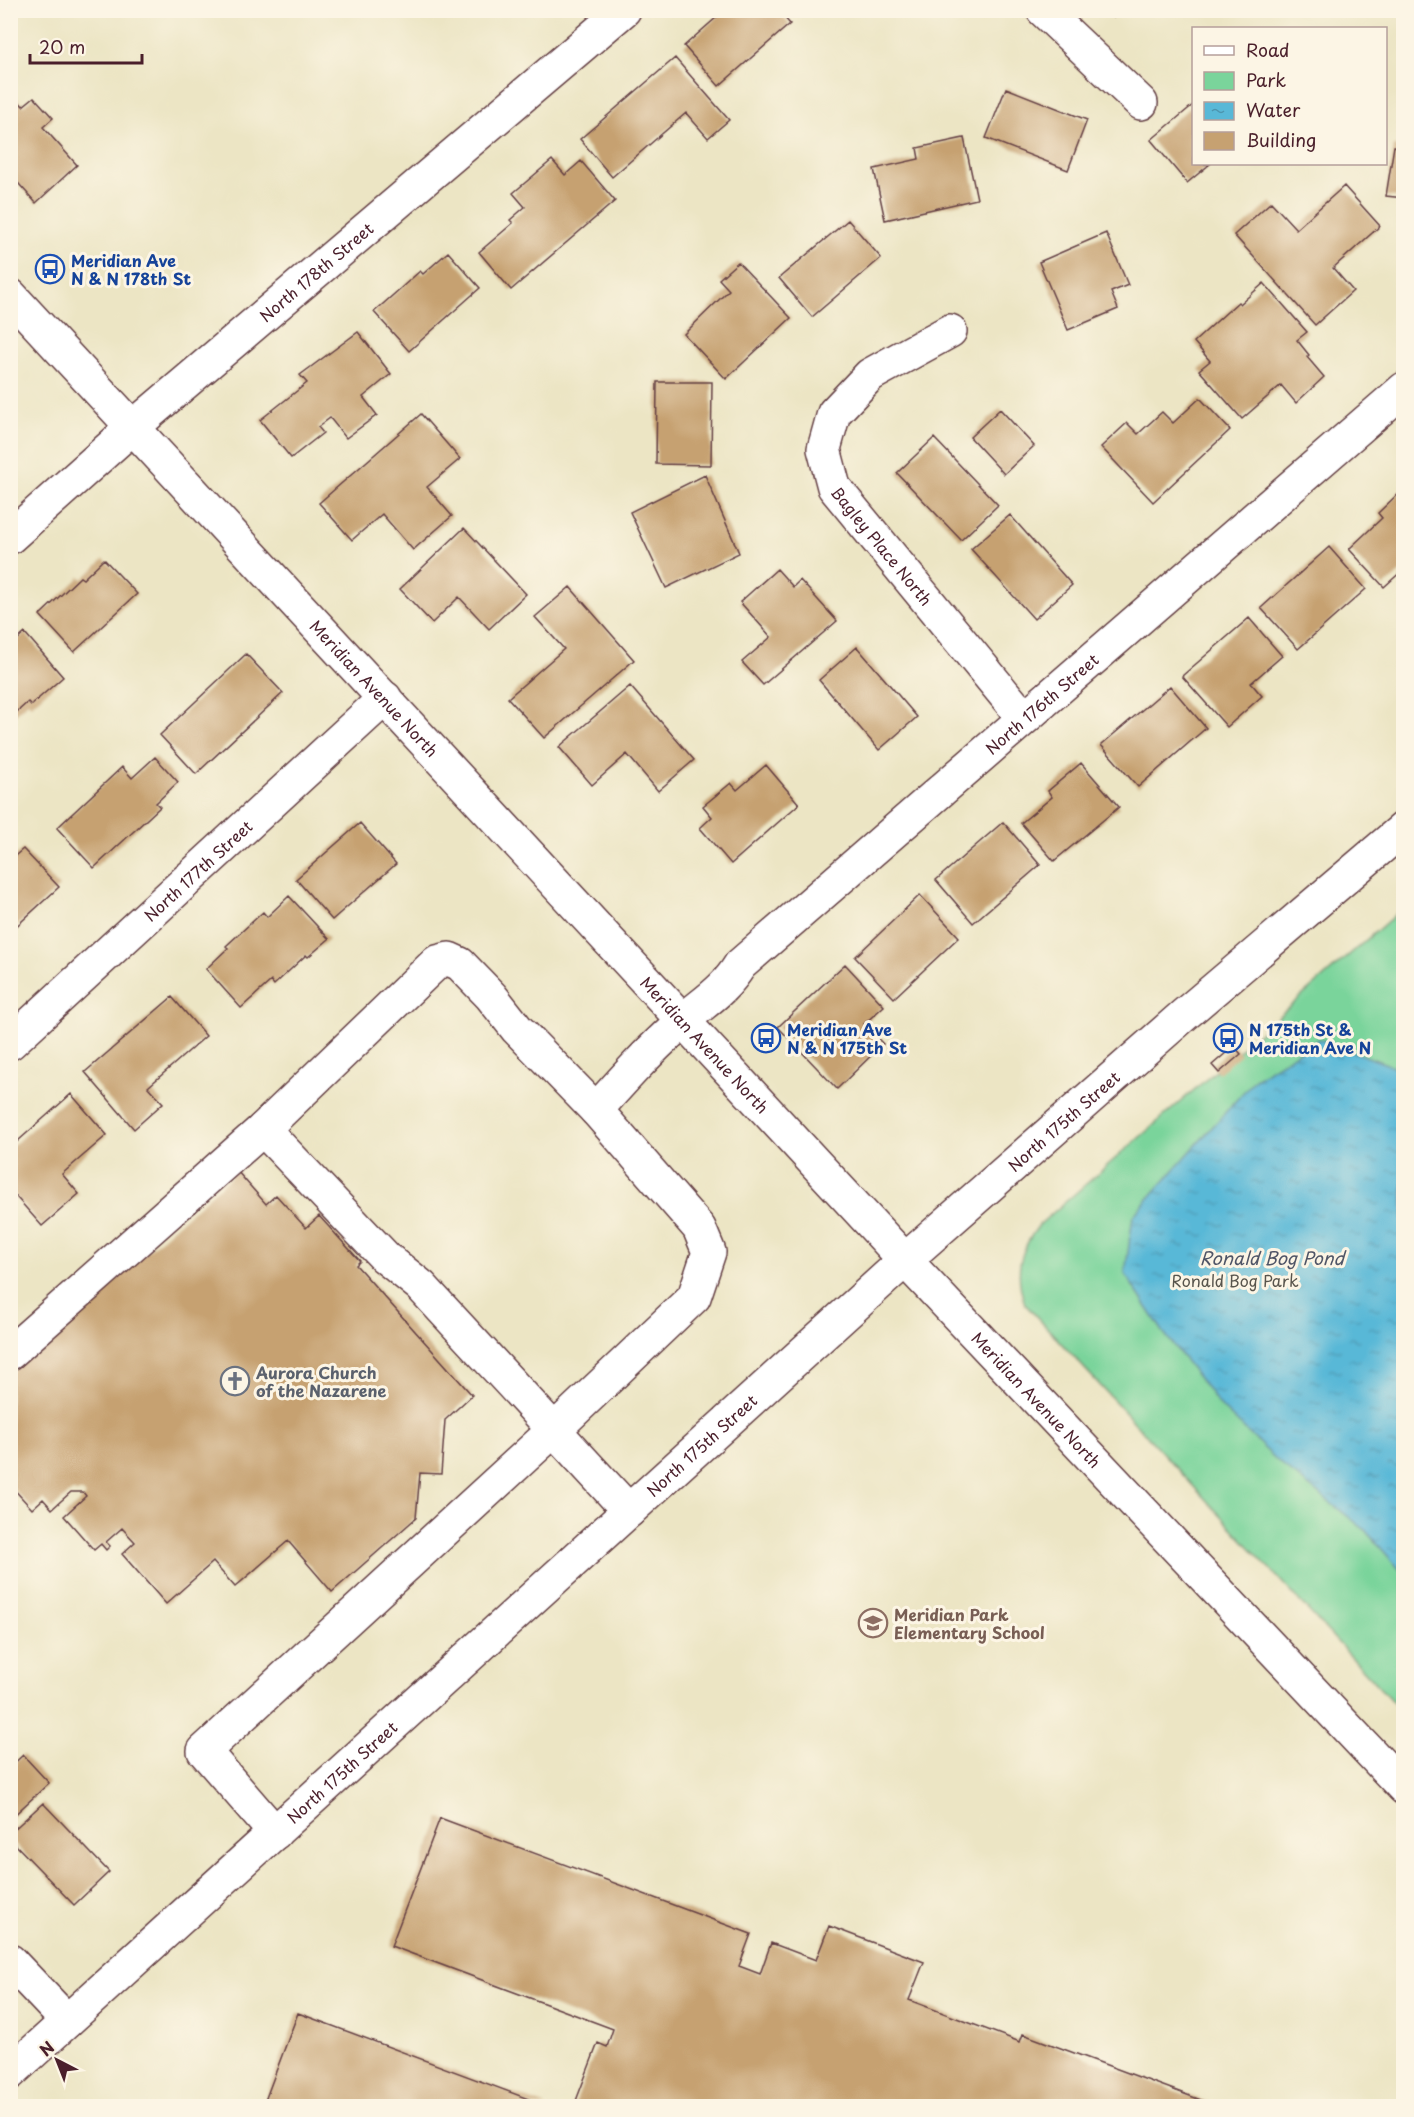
<svg xmlns="http://www.w3.org/2000/svg" width="1414" height="2117" viewBox="0 0 1414 2117" font-family="'Playpen Sans',sans-serif">
  <defs>
    <pattern id="water-ripples" width="26" height="14" patternUnits="userSpaceOnUse" patternTransform="scale(1.5)"><rect width="26" height="14" fill="#59b8d7"/><path d="M2 4q2-2 4 0t4 0M15 11q2-2 4 0t4 0" fill="none" stroke="#4c95af"/></pattern>
  </defs>
  <rect width="100%" height="100%" fill="#fcf5e5"/>
  <filter id="ink" filterUnits="userSpaceOnUse"><feTurbulence type="fractalNoise" baseFrequency=".0167" numOctaves="2"/><feDisplacementMap in="SourceGraphic" scale="12" xChannelSelector="R" yChannelSelector="G"/><feConvolveMatrix kernelMatrix="1 2 1 2 8 2 1 2 1" color-interpolation-filters="sRGB"/></filter>
  <filter id="wash" filterUnits="userSpaceOnUse"><feTurbulence type="fractalNoise" baseFrequency=".008" numOctaves="4" result="noise"/><feDisplacementMap in="SourceGraphic" scale="24" xChannelSelector="R" yChannelSelector="G"/><feGaussianBlur stdDeviation="1.35" result="paint"/><feColorMatrix in="noise" values="0 0 0 0 0 0 0 0 0 0 0 0 0 0 0 0 0 1.4 0 .05"/><feComposite in="paint" operator="in"/></filter>
  <g filter="url(#wash)">
    <rect width="100%" height="100%" fill="#ece5c4"/>
    <!-- park -->
    <path fill="#7ad49b" stroke="#627a63" stroke-width="1.5" d="M1403,908V1713L1025,1304C1014,1273 1019,1251 1039,1225Z"/>
    <!-- water -->
    <path fill="url(#water-ripples)" stroke="#526c81" stroke-width="1.5" d="M1319,1039L1403,1070V1573L1364,1529L1283,1466L1222,1408L1164,1333L1125,1274L1133,1216L1255,1079Z"/>
    <g id="blocks">
      <!-- building -->
      <path fill="#c6a171" d="M725,10H778L790,24L719,86L684,46Z
        M1108,10H1121L1114,17Z
        M675,58L729,120L708,138L686,113L612,177L580,139Z
        M1006,88L1087,120L1068,170L986,138Z
        M10,92L23,106L34,97L53,118L43,127L77,165L36,203L10,174Z
        M1194,104V164H1210L1187,183L1151,140Z
        M964,138L977,199L885,220L874,169L919,159L917,148Z
        M1394,146L1404,147V198L1386,196Z
        M552,160L565,175L581,161L615,201L511,290L479,252L513,223L510,220L525,207L513,193Z
        M1344,186L1380,226L1333,268L1353,291L1315,325L1234,235L1271,202L1296,229Z
        M848,220L881,258L812,317L779,278Z
        M1106,233L1128,285L1111,292L1118,309L1068,330L1039,262Z
        M448,252L480,288L409,351L374,312L420,271L423,274Z
        M738,262L791,318L726,379L684,334L729,290L719,279Z
        M1264,283L1307,332L1297,340L1309,355L1307,357L1324,377L1296,403L1281,385L1242,419L1199,370L1210,361L1194,342L1238,302L1240,304Z
        M358,332L391,374L363,397L377,415L346,438L330,418L318,427L323,433L291,458L260,420L307,383L300,375Z
        M657,382H712L711,465L656,464Z
        M1200,398L1230,430L1153,502L1101,447L1127,423L1138,434L1162,412L1173,423Z
        M1000,409L1034,446L1004,474L970,437Z
        M421,414L460,459L427,487L452,516L413,550L382,514L352,540L319,503Z
        M934,438L998,505L961,540L897,473Z
        M705,475L739,553L666,588L630,512Z
        M1404,488V569L1384,587L1349,549L1382,518L1378,513Z
        M1010,515L1072,585L1034,619L971,549Z
        M464,528L526,594L489,629L459,597L432,623L400,589Z
        M1329,547L1366,589L1298,649L1261,608Z
        M104,559L137,594L74,652L40,615L80,577L83,579Z
        M777,569L793,587L800,580L837,621L763,685L742,662L771,637L740,602Z
        M570,587L634,660L544,738L508,698L564,649L535,617Z
        M1249,618L1282,656L1251,683L1262,696L1227,727L1182,676Z
        M25,633L63,677L31,705L28,702L10,718V646Z
        M857,647L917,717L879,750L819,680Z
        M246,654L283,693L196,774L160,735Z
        M630,686L694,760L658,791L627,754L592,785L559,747Z
        M1170,686L1206,728L1138,787L1101,745Z
        M155,757L178,782L156,803L160,807L94,868L57,828L122,767L132,778Z
        M1081,763L1119,807L1054,861L1021,823L1052,797L1048,791Z
        M766,765L799,804L731,864L700,828L712,817L703,806L731,783L737,790Z
        M1003,822L1040,865L973,923L936,880Z
        M360,823L396,864L332,920L296,879Z
        M23,849L59,887L10,932V860Z
        M920,895L959,937L894,998L855,957Z
        M289,896L329,939L308,957L306,955L274,985L271,981L241,1008L206,969L228,948L226,946L263,912L267,917Z
        M845,964L884,1006L864,1024L883,1044L837,1089L778,1027Z
        M172,997L206,1036L148,1087L163,1103L134,1129L85,1072Z
        M1234,1046L1241,1054L1219,1073L1212,1065Z
        M71,1094L107,1135L62,1174L79,1194L42,1226L10,1190V1148Z
        M237,1171L266,1204L276,1195L306,1228L319,1216L360,1261L356,1265L472,1395L445,1420L441,1474L420,1473L416,1518L332,1592L288,1541L235,1587L213,1562L166,1604L122,1554L135,1542L122,1528L106,1542L110,1546L106,1550L101,1544L94,1550L64,1516L86,1496L83,1492H71L52,1509L43,1499L32,1509L10,1485V1374Z
        M23,1755L49,1783L10,1819V1767Z
        M43,1803L109,1872L74,1905L10,1839V1833Z
        M440,1818L751,1934L739,1966L760,1974L771,1943L816,1960L829,1926L924,1962L909,2000L1020,2042L1023,2034L1217,2106H574L598,2043L607,2047L613,2029L391,1946Z
        M298,2013L547,2106H263Z"/>
    </g>
  </g>
  <g filter="url(#ink)">
    <use href="#blocks" fill-opacity="0" stroke="#623d42" stroke-width="1.5"/>
    <g fill="none" stroke-linecap="round" stroke-linejoin="round">
      <!-- minor casing -->
      <g stroke="#623d42" stroke-width="36">
        <g id="minor">
          <path d="M1043,10L1141,103"/>
          <path id="s1" d="M10,295L905,1260L1404,1788"/>
          <path id="s2" d="M950,331L870,375L834,413L824,449L834,487L1024,718"/>
          <path id="s3" d="M10,537L133,427L624,10"/>
          <path id="s4" d="M10,1043L385,698"/>
          <path id="s5" d="M596,1110C622,1081 648,1052 677,1026C700,1004 723,993 740,965L1404,389"/>
          <path d="M263,1129L385,1257L421,1286L629,1511"/>
          <path d="M10,1353L263,1129L437,962L449,959L460,964L491,996L517,1029L596,1110L699,1228L709,1252L694,1297L554,1430L204,1751L275,1833"/>
          <path d="M10,1961L67,2021"/>
        </g>
      </g>
      <!-- major casing -->
      <g stroke="#623d42" stroke-width="36">
        <g id="major">
          <path id="s6" d="M10,2073L905,1260L1184,1015L1404,828"/>
        </g>
      </g>
      <!-- minor -->
      <use href="#minor" stroke="#fff" stroke-width="33"/>
      <!-- major -->
      <use href="#major" stroke="#fff" stroke-width="33"/>
    </g>
  </g>
  <!-- icons -->
  <defs>
    <g id="bus-ring" transform="scale(1.5)"><circle r="9.5" fill="#fcf5e5" stroke="#1a4fb4" stroke-width="1.5"/><path d="M-5-6H5V4H4V6H2V4H-2V6H-4V4H-5ZM-3.5-4V0h7V-4ZM-3.5 1.2v1.5H-2V1.2ZM2 1.2v1.5H3.5V1.2Z" fill="#1a4fb4"/></g>
    <g id="church-ring" transform="scale(1.5)"><circle r="9.5" fill="#fcf5e5" stroke="#6b7280" stroke-width="1.5"/><path d="M-1.2-6h2.4v3.5h3.3v2.4h-3.3V6h-2.4V-.1h-3.3v-2.4h3.3Z" fill="#6b7280"/></g>
    <g id="school-ring" transform="scale(1.5)"><circle r="9.5" fill="#fcf5e5" stroke="#8d6e63" stroke-width="1.5"/><path d="M0-5L7-2L0 1L-7-2ZM-4 1L0 2.5L4 1V4Q0 6-4 4Z" fill="#8d6e63"/></g>
  </defs>
  <g fill-rule="evenodd">
    <use href="#bus-ring" x="50" y="269"/>
    <use href="#bus-ring" x="766" y="1038"/>
    <use href="#bus-ring" x="1228" y="1038"/>
    <use href="#church-ring" x="235" y="1381"/>
    <use href="#school-ring" x="873" y="1623"/>
  </g>
  <g text-anchor="middle" dominant-baseline="central" stroke-width="6" stroke-linejoin="round" paint-order="stroke">
    <!-- transit labels -->
    <g font-size="16" font-weight="bold" fill="#164399" stroke="#fcf5e5" text-anchor="start">
      <text x="71" y="260">Meridian Ave<tspan x="71" dy="18">N &amp; N 178th St</tspan></text>
      <text x="787" y="1029">Meridian Ave<tspan x="787" dy="18">N &amp; N 175th St</tspan></text>
      <text x="1249" y="1029">N 175th St &amp;<tspan x="1249" dy="18">Meridian Ave N</tspan></text>
    </g>
    <!-- street labels -->
    <g font-size="16" fill="#4a1f2b" stroke="#fcf5e5">
      <text stroke="none"><textPath href="#s3" startOffset="405">North 178th Street</textPath></text>
      <text stroke="none"><textPath href="#s2" startOffset="296">Bagley Place North</textPath></text>
      <text stroke="none"><textPath href="#s1" startOffset="536">Meridian Avenue North</textPath></text>
      <text stroke="none"><textPath href="#s5" startOffset="604">North 176th Street</textPath></text>
      <text stroke="none"><textPath href="#s4" startOffset="255">North 177th Street</textPath></text>
      <text stroke="none"><textPath href="#s1" startOffset="1022">Meridian Avenue North</textPath></text>
      <text stroke="none"><textPath href="#s6" startOffset="1420">North 175th Street</textPath></text>
      <text stroke="none"><textPath href="#s1" startOffset="1508">Meridian Avenue North</textPath></text>
      <text stroke="none"><textPath href="#s6" startOffset="934">North 175th Street</textPath></text>
      <text stroke="none"><textPath href="#s6" startOffset="448">North 175th Street</textPath></text>
    </g>
    <!-- park labels -->
    <g font-size="16" fill="#58554d" stroke="#fcf5e5">
      <text x="1235" y="1280">Ronald Bog Park</text>
    </g>
    <!-- worship labels -->
    <g font-size="16" font-weight="bold" fill="#5b616d" stroke="#fcf5e5" text-anchor="start">
      <text x="256" y="1372">Aurora Church<tspan x="256" dy="18">of the Nazarene</tspan></text>
    </g>
    <!-- education labels -->
    <g font-size="16" font-weight="bold" fill="#785e54" stroke="#fcf5e5" text-anchor="start">
      <text x="894" y="1614">Meridian Park<tspan x="894" dy="18">Elementary School</tspan></text>
    </g>
    <!-- water labels -->
    <g font-size="18" font-style="italic" fill="#4f5567" stroke="#fcf5e5">
      <text x="1272" y="1257">Ronald Bog Pond</text>
    </g>
  </g>
  <!-- margin -->
  <rect width="1414" height="2117" fill="none" stroke="#fcf5e5" stroke-width="36"/>
  <!-- legend -->
  <rect x="1192" y="27" width="195" height="138" fill="#fcf5e5" stroke="#b59f9b" stroke-width="1.5"/>
  <rect x="1204" y="46" width="30" height="9" fill="#ffffff" stroke="#b59f9b" stroke-width="1.5"/>
  <text x="1246" y="57" font-size="18" fill="#4a1f2b">Road</text>
  <rect x="1204" y="72" width="30" height="18" fill="#7ad49b" stroke="#b59f9b" stroke-width="1.5"/>
  <text x="1246" y="87" font-size="18" fill="#4a1f2b">Park</text>
  <rect x="1204" y="102" width="30" height="18" fill="url(#water-ripples)" stroke="#b59f9b" stroke-width="1.5"/>
  <text x="1246" y="117" font-size="18" fill="#4a1f2b">Water</text>
  <rect x="1204" y="132" width="30" height="18" fill="#c6a171" stroke="#b59f9b" stroke-width="1.5"/>
  <text x="1246" y="147" font-size="18" fill="#4a1f2b">Building</text>
  <!-- north arrow -->
  <g transform="translate(57 2060) rotate(318)" stroke="#fcf5e5" stroke-width="4.5" paint-order="stroke">
  <path d="M0-4.5L10 22L0 15L-10 22Z" fill="#4a1f2b"/>
  <text y="-9" font-size="16" font-weight="bold" text-anchor="middle" fill="#4a1f2b">N</text>
  </g>
  <!-- scale -->
  <path d="M30 54v9h112v-9" fill="none" stroke="#4a1f2b" stroke-width="3"/>
  <text x="39" y="54" font-size="18" fill="#4a1f2b" stroke="#fcf5e5" stroke-width="4.5" paint-order="stroke">20 m</text>
</svg>
